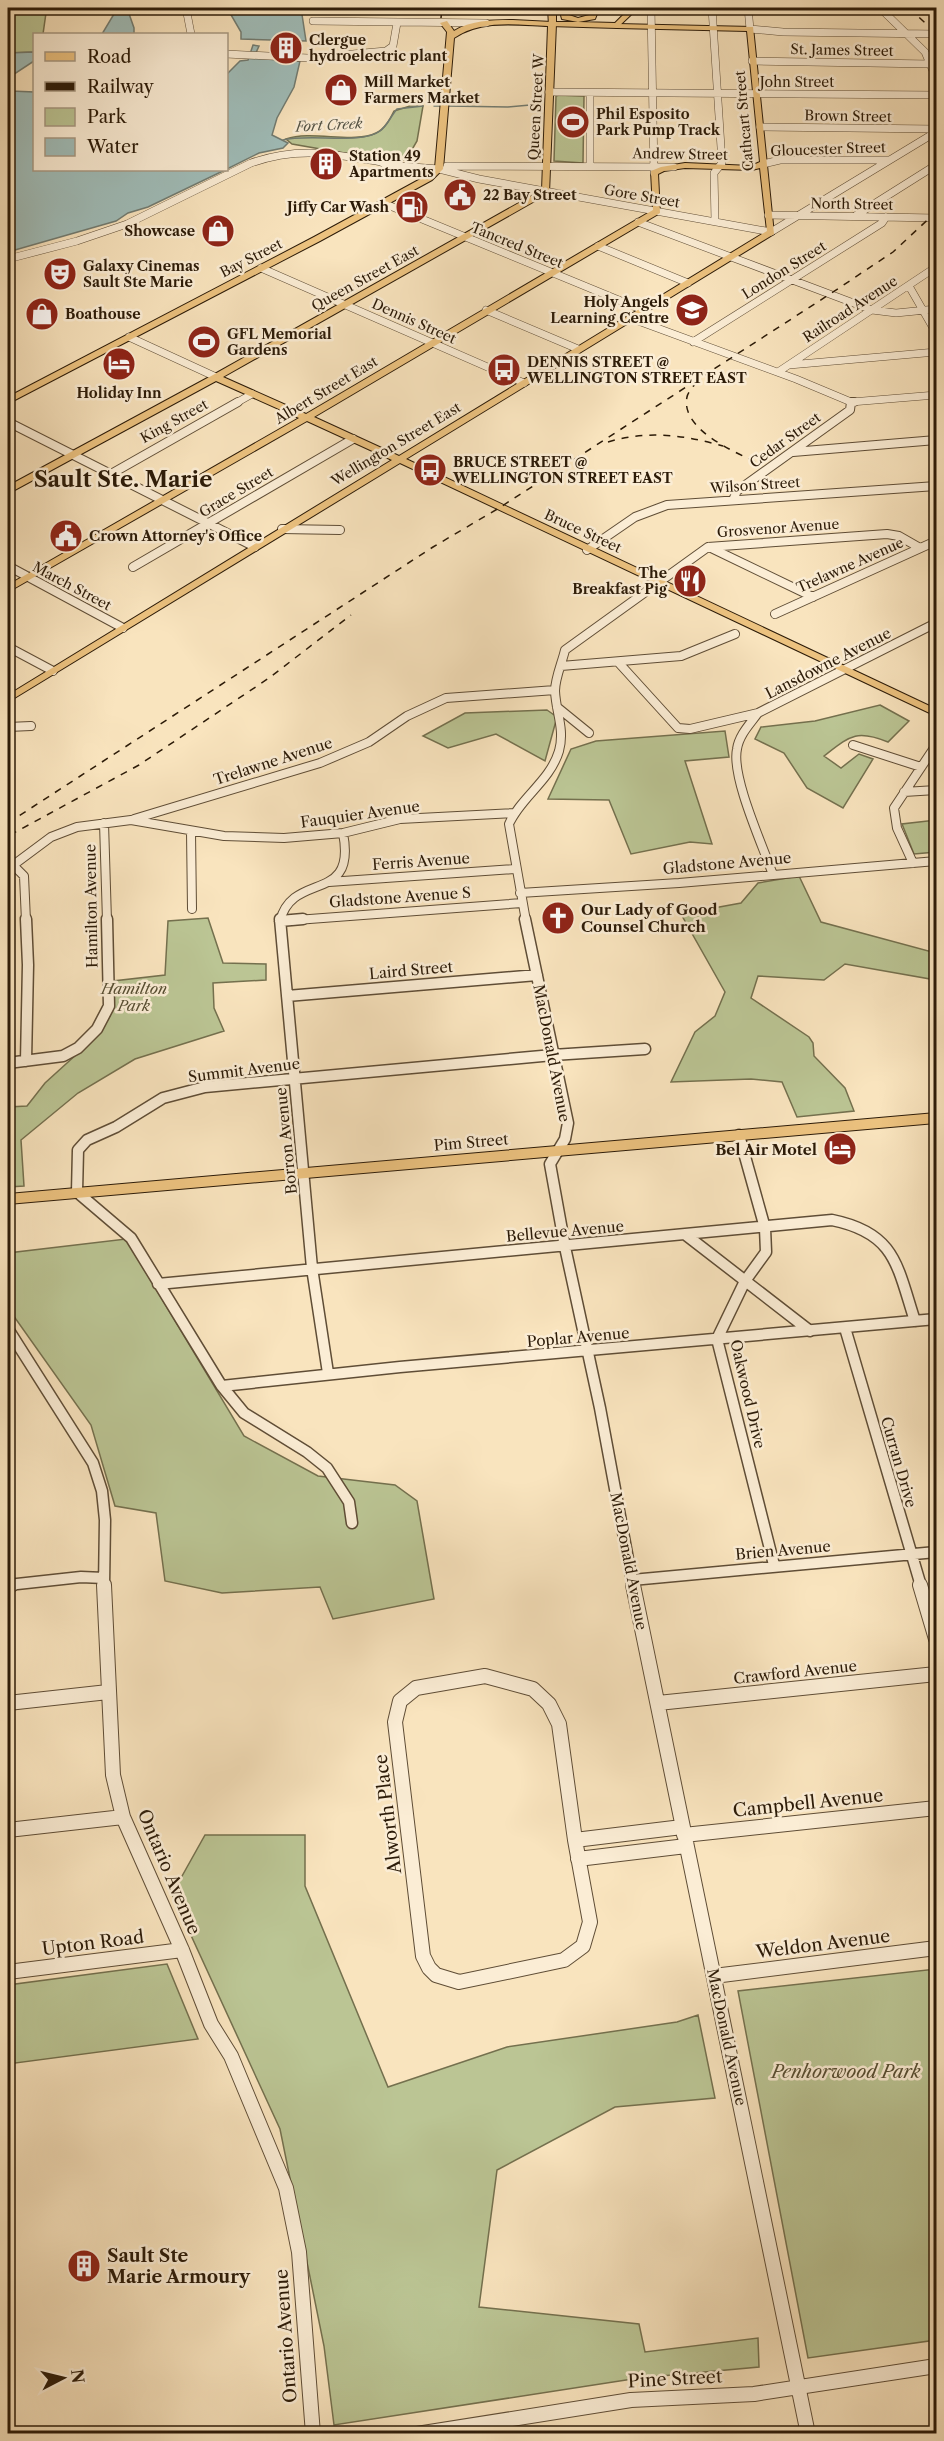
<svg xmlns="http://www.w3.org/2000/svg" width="944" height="2441" viewBox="0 0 944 2441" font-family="'Libre Caslon Text',serif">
  <rect width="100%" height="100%" fill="#f9e4be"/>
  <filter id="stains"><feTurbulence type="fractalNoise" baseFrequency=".00333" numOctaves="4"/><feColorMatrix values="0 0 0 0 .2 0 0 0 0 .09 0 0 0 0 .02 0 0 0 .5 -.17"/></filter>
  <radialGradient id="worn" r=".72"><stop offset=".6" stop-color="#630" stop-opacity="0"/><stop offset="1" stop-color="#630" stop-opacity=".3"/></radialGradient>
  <!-- green -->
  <path fill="#bbc594" stroke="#74704e" stroke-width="1.5" d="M8,8H93L72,14L46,13L43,34H34V52L8,53Z
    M559,95L584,96L583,163L554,161L556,96Z
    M410,106H423L417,141L406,160L372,158L292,144L286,139C312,130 354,144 376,133C385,129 390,119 394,111Z
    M880,705L909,721L888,742C856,729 850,736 824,756L841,768L859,754L873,759L843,808L807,788L784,753L755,739L761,727L815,721Z
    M547,710L557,717L545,761L496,734L448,748L423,736L465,713Z
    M725,731L729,757L685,761L712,844L690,842L631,854L609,800L548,799L571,749L596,741Z
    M936,820V852L914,854L902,824Z
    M799,876L821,922L936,953V980L845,964L824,980L758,976L751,998L809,1037L813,1043L814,1056L845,1088L854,1111L797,1117L782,1082L751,1079L671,1082L695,1032L715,1016L725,992L681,914L741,903L758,883Z
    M208,918L223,963L266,964V980L213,983L214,1008L224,1031L135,1059L78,1093L21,1140L24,1186L8,1187V1107L27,1106L45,1083L78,1053L110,1016L113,981L165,975L168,921Z
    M126,1239L244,1436L318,1476L395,1485L417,1501L434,1599L333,1619L320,1587L222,1593L165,1581L156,1513L115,1506L91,1425L8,1308V1253Z
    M205,1835H305V1886L388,2087L507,2047L677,2022L698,2015L715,2098L615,2107L497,2170L479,2307L639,2324L645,2352L758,2338L759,2367L639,2378L334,2425L324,2346L280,2129L172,1894Z
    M167,1964L198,2039L8,2064V1985Z
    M936,1969V2340L808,2358L738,1991Z"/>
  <!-- water -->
  <path fill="#a0bdb9" stroke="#727c72" stroke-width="1.5" d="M114,8H127L134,28V34H102L114,14Z
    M227,8H301L306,41L241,39V32Z
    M253,45L259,46L254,57L300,61L294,87L277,118L272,135L288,143L283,148L259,153L227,169L226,75L240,61L248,60Z
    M34,52V61L8,78L11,91L34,92V170H225L148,207L128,213L116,221L8,252V53Z"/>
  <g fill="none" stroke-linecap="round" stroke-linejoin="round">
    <!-- stream -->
    <path stroke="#727c72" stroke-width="1.5" d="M8,12L11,8
      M434,106H442
      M448,106L508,107L541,104
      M283,140C309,133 361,145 380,131C387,126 391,116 397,109L423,106"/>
    <!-- minor-far3 casing -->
    <g stroke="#5f4d36" stroke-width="8">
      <path id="minor-far3" d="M186,8L191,34
        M651,8L654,173
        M712,8L722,163L714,173L715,221
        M748,8L750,29L783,32L936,34
        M880,8L925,52L936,78
        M929,8L936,14
        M313,21L486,23
        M226,54L308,58L386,51L393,46L397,23
        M752,61L931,64
        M549,92L936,95
        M590,93V165
        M760,127L936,129
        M763,164L780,160H888
        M447,166L674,167
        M383,203L643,310
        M768,215L936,218
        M855,216L936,165
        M638,222L872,310L896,313L936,309
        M598,246L688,283
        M8,259L77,241L127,224L251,163C299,146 333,154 381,162L386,165L439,169L479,179L771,232L936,132
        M261,268L524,383
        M909,286L936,333
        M486,310L578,349
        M630,318L796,379L851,402
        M129,337L216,377
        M693,342L882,223L886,217
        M789,365L936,352
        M778,372L936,267
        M851,402L936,395
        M236,403L252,394"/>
    </g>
    <!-- minor-far2 casing -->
    <g stroke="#5f4d36" stroke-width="10">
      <path id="minor-far2" d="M851,402H854
        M8,422L255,547
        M793,452L936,440
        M111,474L238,402
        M733,500L737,491L850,410L851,402
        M282,529L340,530
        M709,547L813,597
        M587,550L635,517L667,505L936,486
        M8,566L123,628
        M133,567L353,439
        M775,614L936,541
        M8,647L53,671
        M618,662L678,728L690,729L758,713
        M561,666L681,656L735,634
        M557,707L589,733
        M8,727L31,726
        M853,745L921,767
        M904,792L936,790
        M134,819L320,763L369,742L407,716L446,698L555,690
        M104,823L107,921
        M191,832L192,909
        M913,863L897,828L894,808L936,745
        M13,865L24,876L26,921
        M8,869L51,837L77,827L131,820L224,836L284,838L343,833L400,819L514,813
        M773,875C763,846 731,777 737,749C739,735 750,724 758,713L936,623
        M329,882L515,869
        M520,893L679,883L936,861
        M280,921C293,870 357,905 343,833
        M283,921L522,903
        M526,921L509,824C521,797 550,781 559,751C565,729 556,713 555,691C555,678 562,663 565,650L708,547L887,534L899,536L920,548"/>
    </g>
    <!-- minor-far1 casing -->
    <g stroke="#5f4d36" stroke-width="13">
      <path id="minor-far1" d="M26,919L28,965L26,1061
        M280,919L312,1268L328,1373
        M525,919L568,1123L565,1139L550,1164L565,1247L600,1408L633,1586
        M280,921L303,919
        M287,996L537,975
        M8,1063L63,1056L78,1048L97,1029L109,1006L107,919
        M739,1135L765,1228L766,1252L745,1281L717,1339L774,1565
        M686,1235L810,1331
        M158,1284L832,1220C896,1233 897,1266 915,1321
        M845,1328L921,1586
        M8,1329L93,1463L102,1491L105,1520L104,1586
        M222,1386L400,1367L936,1319
        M352,1523L349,1502L327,1468L307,1452L244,1413L221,1385L131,1238L77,1192L78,1150L87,1140L116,1127L163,1098L205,1087L553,1055L645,1049
        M632,1580L936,1552
        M8,1585L81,1577L104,1578"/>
    </g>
    <!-- minor casing -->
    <g stroke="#5f4d36" stroke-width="16">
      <path id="minor" d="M8,1585H11
        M104,1585L113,1775L123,1817L182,1950L211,2024L231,2056L286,2188L299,2252L313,2434
        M633,1585L808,2434
        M920,1585L936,1639
        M485,1676L533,1689L549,1704L559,1724L575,1840L590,1922L583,1946L564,1960L459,1982L436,1975L429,1968L423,1956L395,1722L400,1701L416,1688Z
        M8,1703L108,1692
        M658,1703L936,1674
        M8,1830L123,1817
        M684,1835L936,1808
        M575,1840L682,1827
        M578,1859L686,1846
        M8,1972L182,1950
        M714,1976L936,1948
        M417,2434L631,2400L754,2394L936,2366"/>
    </g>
    <!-- major casing -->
    <g stroke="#2c1b08" stroke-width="2">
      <path id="major" d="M513,20L552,22L556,24L549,193L223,377L306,414L653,210L651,171L661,167L685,163L751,166L760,162L747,31L617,28L613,26L617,24L753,27L774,234L406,459L936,709V716L400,463L8,702V695L392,460L307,421L8,592V585L299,418L216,381L11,492L8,493V486L213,375L542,190L548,26C517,25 482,19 454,38L443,169L432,180L320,241L11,402L8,403V397L314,237L426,176L435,168L447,32L440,23L447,21L454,31C471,20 493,20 513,20ZM685,168L752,170L760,168L767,231L399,456L314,417L660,213L658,174L664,171Z
        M936,1113V1123L8,1204V1194Z"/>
    </g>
    <!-- highway casing -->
    <g stroke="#2c1b08" stroke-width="2">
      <path id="highway" d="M548,8H556V22H578L562,19L559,8H567L569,15L578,18L589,15L585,8H593L597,14L595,19L578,22L615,23L630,8H638L617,28L549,26Z"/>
    </g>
    <!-- minor-far3 -->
    <use href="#minor-far3" stroke="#fbedd5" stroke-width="7"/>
    <!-- minor-far2 -->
    <use href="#minor-far2" stroke="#fbedd5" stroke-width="8"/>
    <!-- minor-far1 -->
    <use href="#minor-far1" stroke="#fbedd5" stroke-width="10"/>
    <!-- minor -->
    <use href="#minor" stroke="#fbedd5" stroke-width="14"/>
    <!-- major -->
    <use href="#major" fill="#ecc27f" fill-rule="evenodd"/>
    <!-- highway -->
    <use href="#highway" fill="#ecc27f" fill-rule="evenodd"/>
    <!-- rail -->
    <path stroke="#2c1b08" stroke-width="1.5" stroke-dasharray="7 7" stroke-linecap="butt" d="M909,8L936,33
      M441,18L442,8
      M697,381C694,386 688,392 687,397C680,430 737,453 760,464
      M608,442C647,430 684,435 723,446
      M8,823L433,547L499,508L830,294L893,252L936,212
      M10,835L139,765L269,678L351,615"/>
  </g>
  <!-- icons -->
  <defs>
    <g id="building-disc" transform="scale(1.725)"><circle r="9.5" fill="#8f2418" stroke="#fbedd5"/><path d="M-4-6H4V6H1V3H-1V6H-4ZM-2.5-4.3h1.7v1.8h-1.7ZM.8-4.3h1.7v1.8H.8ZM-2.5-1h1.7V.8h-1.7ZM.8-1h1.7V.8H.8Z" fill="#fff"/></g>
    <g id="shop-disc" transform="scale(1.725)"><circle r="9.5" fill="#8f2418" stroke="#fbedd5"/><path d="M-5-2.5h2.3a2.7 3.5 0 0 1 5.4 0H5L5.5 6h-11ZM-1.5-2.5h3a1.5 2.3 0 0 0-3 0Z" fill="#fff"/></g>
    <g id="stadium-disc" transform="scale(1.725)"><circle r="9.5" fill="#8f2418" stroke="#fbedd5"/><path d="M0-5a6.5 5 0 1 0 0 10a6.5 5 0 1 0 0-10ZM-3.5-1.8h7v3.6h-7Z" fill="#fff"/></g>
    <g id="civic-disc" transform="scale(1.725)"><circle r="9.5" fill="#8f2418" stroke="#fbedd5"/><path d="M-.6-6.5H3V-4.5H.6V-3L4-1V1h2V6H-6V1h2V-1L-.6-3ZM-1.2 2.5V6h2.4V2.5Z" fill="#fff"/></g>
    <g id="fuel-disc" transform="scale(1.725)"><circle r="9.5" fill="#8f2418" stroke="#fbedd5"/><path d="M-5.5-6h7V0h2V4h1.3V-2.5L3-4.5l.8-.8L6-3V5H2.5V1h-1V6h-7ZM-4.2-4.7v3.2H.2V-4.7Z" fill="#fff"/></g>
    <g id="theatre-disc" transform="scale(1.725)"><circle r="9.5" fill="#8f2418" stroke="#fbedd5"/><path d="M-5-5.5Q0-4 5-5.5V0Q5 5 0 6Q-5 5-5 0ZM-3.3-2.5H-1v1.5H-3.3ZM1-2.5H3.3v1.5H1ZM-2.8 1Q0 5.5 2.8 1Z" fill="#fff"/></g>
    <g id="school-disc" transform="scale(1.725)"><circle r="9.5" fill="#8f2418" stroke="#fbedd5"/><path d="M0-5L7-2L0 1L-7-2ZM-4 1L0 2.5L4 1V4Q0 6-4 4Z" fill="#fff"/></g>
    <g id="hotel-disc" transform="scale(1.725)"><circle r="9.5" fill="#8f2418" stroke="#fbedd5"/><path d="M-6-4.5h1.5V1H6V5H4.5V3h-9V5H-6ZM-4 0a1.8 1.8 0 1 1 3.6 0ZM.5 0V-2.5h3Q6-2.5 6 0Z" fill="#fff"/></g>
    <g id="bus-disc" transform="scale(1.725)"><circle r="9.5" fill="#8f2418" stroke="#fbedd5"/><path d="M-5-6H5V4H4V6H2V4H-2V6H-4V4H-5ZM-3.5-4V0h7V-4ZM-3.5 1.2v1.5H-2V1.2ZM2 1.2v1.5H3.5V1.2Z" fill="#fff"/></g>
    <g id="restaurant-disc" transform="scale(1.725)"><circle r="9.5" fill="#8f2418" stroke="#fbedd5"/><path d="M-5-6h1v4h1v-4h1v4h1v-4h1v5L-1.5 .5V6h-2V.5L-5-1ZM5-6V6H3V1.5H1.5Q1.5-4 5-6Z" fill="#fff"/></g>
    <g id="church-disc" transform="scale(1.725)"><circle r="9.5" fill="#8f2418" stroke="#fbedd5"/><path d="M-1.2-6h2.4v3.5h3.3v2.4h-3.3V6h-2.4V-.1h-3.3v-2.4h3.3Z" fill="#fff"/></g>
  </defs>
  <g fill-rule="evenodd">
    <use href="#building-disc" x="286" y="48"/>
    <use href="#shop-disc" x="341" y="90"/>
    <use href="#stadium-disc" x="573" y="122"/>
    <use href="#building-disc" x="326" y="164"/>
    <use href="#civic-disc" x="460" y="195"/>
    <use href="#fuel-disc" x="412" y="207"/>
    <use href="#shop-disc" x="218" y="231"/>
    <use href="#theatre-disc" x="60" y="274"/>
    <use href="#school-disc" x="692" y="310"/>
    <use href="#shop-disc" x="42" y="314"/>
    <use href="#stadium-disc" x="204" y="342"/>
    <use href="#hotel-disc" x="119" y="364"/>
    <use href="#bus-disc" x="504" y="370"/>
    <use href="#bus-disc" x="430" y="470"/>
    <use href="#civic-disc" x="66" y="536"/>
    <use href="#restaurant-disc" x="690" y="581"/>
    <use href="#church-disc" x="558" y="918"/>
    <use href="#hotel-disc" x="840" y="1149"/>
    <use href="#building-disc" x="84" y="2266"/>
  </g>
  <g text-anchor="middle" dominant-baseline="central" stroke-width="5" stroke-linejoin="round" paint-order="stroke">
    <!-- far-poi labels -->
    <g font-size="14" font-weight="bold" fill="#2c1b08" stroke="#fbedd5" text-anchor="start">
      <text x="309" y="40">Clergue<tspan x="309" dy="16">hydroelectric plant</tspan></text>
      <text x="364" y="82">Mill Market<tspan x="364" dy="16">Farmers Market</tspan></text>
      <text x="596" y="114">Phil Esposito<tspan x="596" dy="16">Park Pump Track</tspan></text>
      <text x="349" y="156">Station 49<tspan x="349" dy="16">Apartments</tspan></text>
      <text x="483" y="195">22 Bay Street</text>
      <text x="389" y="207" text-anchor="end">Jiffy Car Wash</text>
      <text x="195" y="231" text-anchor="end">Showcase</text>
      <text x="83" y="266">Galaxy Cinemas<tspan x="83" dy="16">Sault Ste Marie</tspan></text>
      <text x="669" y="302" text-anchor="end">Holy Angels<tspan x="669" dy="16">Learning Centre</tspan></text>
      <text x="65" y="314">Boathouse</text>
      <text x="227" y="334">GFL Memorial<tspan x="227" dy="16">Gardens</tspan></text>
      <text x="527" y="362">DENNIS STREET @<tspan x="527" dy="16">WELLINGTON STREET EAST</tspan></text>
      <text x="119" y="393" text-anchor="middle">Holiday Inn</text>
      <text x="453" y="462">BRUCE STREET @<tspan x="453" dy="16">WELLINGTON STREET EAST</tspan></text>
      <text x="89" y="536">Crown Attorney's Office</text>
      <text x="667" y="573" text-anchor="end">The<tspan x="667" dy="16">Breakfast Pig</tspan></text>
    </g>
    <!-- far-street labels -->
    <g font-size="14" fill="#2c1b08" stroke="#fbedd5">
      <text transform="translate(842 50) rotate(1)">St. James Street</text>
      <text x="797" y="82">John Street</text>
      <text transform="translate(536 107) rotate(-87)">Queen Street W</text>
      <text transform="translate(848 116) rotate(1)">Brown Street</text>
      <text transform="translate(744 121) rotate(-95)">Cathcart Street</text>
      <text transform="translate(828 149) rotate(-2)">Gloucester Street</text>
      <text transform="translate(680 154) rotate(1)">Andrew Street</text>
      <text transform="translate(642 196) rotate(10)">Gore Street</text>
      <text transform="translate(852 204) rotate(1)">North Street</text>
      <text transform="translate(517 245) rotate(22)">Tancred Street</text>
      <text transform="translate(251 258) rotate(-27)">Bay Street</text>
      <text transform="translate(784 270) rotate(-32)">London Street</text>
      <text transform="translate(365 278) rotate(-29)">Queen Street East</text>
      <text transform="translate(850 309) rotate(-33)">Railroad Avenue</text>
      <text transform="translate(414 321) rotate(24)">Dennis Street</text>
      <text transform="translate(326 390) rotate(-31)">Albert Street East</text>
      <text transform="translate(174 421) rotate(-29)">King Street</text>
      <text transform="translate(785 440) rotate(-36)">Cedar Street</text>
      <text transform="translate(396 444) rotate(-31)">Wellington Street East</text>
      <text transform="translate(755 485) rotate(-4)">Wilson Street</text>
      <text transform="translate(236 492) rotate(-31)">Grace Street</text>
      <text transform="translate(778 528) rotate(-4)">Grosvenor Avenue</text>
      <text transform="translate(583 531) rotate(25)">Bruce Street</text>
      <text transform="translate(850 565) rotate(-24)">Trelawne Avenue</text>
      <text transform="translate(72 586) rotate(28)">March Street</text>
    </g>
    <!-- far-water labels -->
    <g font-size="14" font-style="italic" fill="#555446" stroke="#fbedd5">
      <text transform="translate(329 125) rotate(-3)">Fort Creek</text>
    </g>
    <!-- street labels -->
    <g font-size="15" fill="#2c1b08" stroke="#fbedd5">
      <text transform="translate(828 663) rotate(-27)">Lansdowne Avenue</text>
      <text transform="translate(273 761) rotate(-18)">Trelawne Avenue</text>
      <text transform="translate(360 814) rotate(-8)">Fauquier Avenue</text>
      <text transform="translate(421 861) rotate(-4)">Ferris Avenue</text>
      <text transform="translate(727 863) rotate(-5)">Gladstone Avenue</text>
      <text transform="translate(400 897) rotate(-4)">Gladstone Avenue S</text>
      <text transform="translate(91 906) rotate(-91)">Hamilton Avenue</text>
      <text transform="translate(411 970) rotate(-5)">Laird Street</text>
      <text transform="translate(552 1053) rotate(79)">MacDonald Avenue</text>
      <text transform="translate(244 1070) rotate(-7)">Summit Avenue</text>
      <text transform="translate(286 1141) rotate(-96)">Borron Avenue</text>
      <text transform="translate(471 1142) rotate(-5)">Pim Street</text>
      <text transform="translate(565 1231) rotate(-5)">Bellevue Avenue</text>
      <text transform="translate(578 1337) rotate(-5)">Poplar Avenue</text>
      <text transform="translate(748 1394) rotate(77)">Oakwood Drive</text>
      <text transform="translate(899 1462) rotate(74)">Curran Drive</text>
      <text transform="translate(783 1550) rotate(-5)">Brien Avenue</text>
      <text transform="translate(629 1561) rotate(79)">MacDonald Avenue</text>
      <text transform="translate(795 1672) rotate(-6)">Crawford Avenue</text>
      <text transform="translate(727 2037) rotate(78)">MacDonald Avenue</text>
    </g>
    <!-- poi labels -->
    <g font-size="15" font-weight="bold" fill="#2c1b08" stroke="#fbedd5" text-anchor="start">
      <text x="581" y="909">Our Lady of Good<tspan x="581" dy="17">Counsel Church</tspan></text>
      <text x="817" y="1149" text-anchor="end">Bel Air Motel</text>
    </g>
    <!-- park labels -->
    <g font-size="15" font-style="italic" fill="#574e32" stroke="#fbedd5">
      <text x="134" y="988">Hamilton<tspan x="134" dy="17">Park</tspan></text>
    </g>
    <!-- near-street labels -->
    <g font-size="18" fill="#2c1b08" stroke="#fbedd5">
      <text transform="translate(808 1803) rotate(-6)">Campbell Avenue</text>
      <text transform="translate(388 1814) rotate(-97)">Alworth Place</text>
      <text transform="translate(169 1872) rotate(67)">Ontario Avenue</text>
      <text transform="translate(93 1943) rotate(-7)">Upton Road</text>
      <text transform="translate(823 1944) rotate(-7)">Weldon Avenue</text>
      <text transform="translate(286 2336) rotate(-94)">Ontario Avenue</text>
      <text transform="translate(675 2379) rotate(-3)">Pine Street</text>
    </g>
    <!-- near-park labels -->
    <g font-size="18" font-style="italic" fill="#574e32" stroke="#fbedd5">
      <text x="846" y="2072">Penhorwood Park</text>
    </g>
    <!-- near-poi labels -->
    <g font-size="18" font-weight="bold" fill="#2c1b08" stroke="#fbedd5" text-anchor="start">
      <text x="107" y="2256">Sault Ste<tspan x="107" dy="21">Marie Armoury</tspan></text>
    </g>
    <!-- far-town labels -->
    <g font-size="22" font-weight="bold" fill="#2c1b08" stroke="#fbedd5">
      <text x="123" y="479">Sault Ste. Marie</text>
    </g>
  </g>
  <!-- margin -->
  <rect width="944" height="2441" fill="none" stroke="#f9e4be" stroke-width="30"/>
  <rect x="9" y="9" width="926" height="2423" fill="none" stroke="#2c1b08" stroke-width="3"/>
  <rect x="15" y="15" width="914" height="2411" fill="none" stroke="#2c1b08" stroke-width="1.5"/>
  <!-- legend -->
  <rect x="33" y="33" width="195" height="138" fill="#fbedd5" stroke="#a89983" stroke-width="1.5"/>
  <rect x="45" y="52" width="30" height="9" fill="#ecc27f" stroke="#a89983" stroke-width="1.5"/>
  <text x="87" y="63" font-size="18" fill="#2c1b08">Road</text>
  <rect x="45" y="82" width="30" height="9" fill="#2c1b08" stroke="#a89983" stroke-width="1.5"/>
  <text x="87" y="93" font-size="18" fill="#2c1b08">Railway</text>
  <rect x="45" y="108" width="30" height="18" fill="#bbc594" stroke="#a89983" stroke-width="1.5"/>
  <text x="87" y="123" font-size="18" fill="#2c1b08">Park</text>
  <rect x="45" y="138" width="30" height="18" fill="#a0bdb9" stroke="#a89983" stroke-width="1.5"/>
  <text x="87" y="153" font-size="18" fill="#2c1b08">Water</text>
  <!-- north arrow -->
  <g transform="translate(63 2378) rotate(83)" stroke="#fbedd5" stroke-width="4.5" paint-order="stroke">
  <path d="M0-4.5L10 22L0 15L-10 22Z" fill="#2c1b08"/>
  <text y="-9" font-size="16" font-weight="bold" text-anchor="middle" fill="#2c1b08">N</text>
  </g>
  <rect width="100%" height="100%" filter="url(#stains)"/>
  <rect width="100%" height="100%" fill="url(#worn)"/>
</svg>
